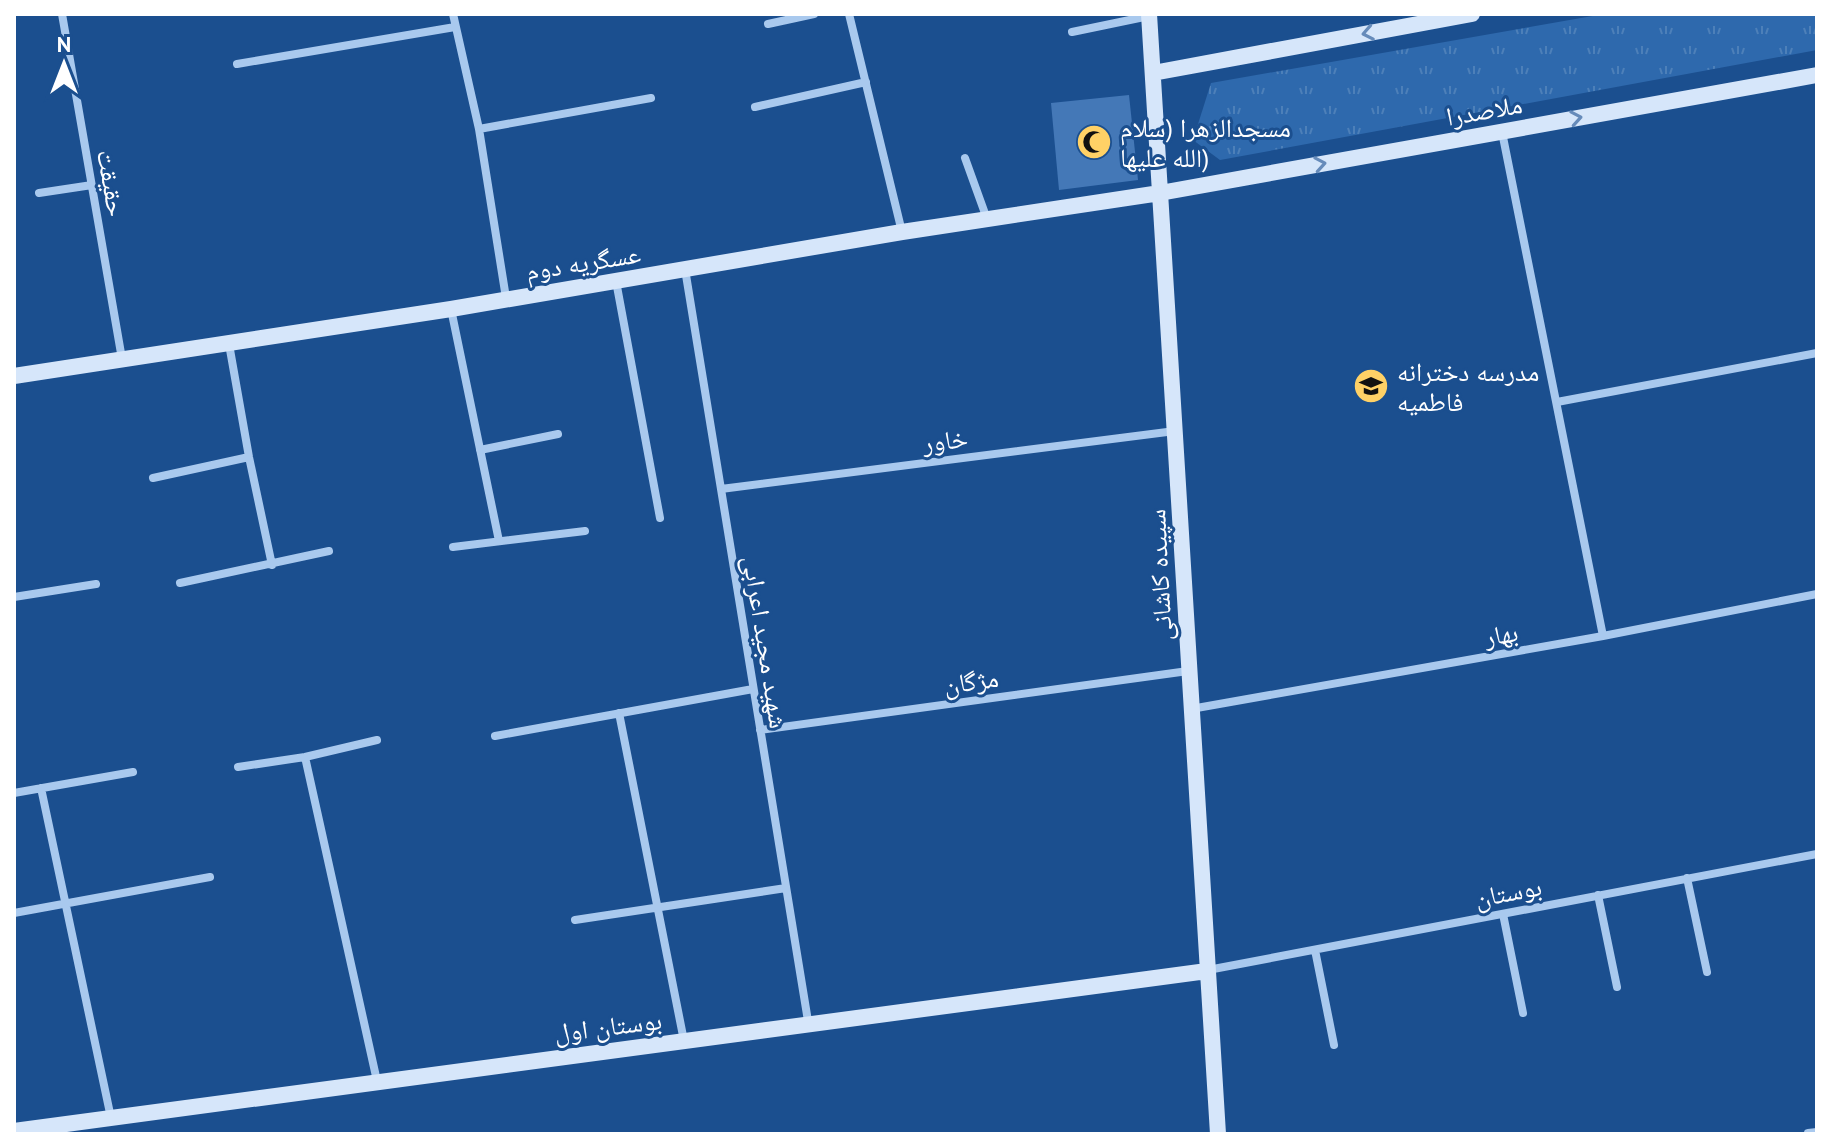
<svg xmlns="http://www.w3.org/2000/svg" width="1831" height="1148" viewBox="0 0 1831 1148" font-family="'PT Sans','Noto Naskh Arabic',sans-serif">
  <defs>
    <pattern id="park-tufts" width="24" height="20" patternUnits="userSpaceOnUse" patternTransform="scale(2)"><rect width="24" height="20" fill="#2e69ad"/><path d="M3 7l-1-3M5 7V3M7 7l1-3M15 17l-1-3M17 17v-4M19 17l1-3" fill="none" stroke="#4d80b9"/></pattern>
  </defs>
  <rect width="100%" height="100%" fill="#1b4f8f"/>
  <!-- park -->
  <path fill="url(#park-tufts)" d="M1604,14H1817V50L1220,160L1193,140L1211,83Z"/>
  <!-- building -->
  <path fill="#4478b7" d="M1129,95L1138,180L1059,190L1051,103Z"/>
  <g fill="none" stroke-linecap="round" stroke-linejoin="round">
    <!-- street -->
    <path stroke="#a9c9ee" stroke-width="8" d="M62,14L122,359
      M453,14L479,129L506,298
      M849,14L902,232
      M768,24L814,14
      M1072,32L1149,16
      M237,64L455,27
      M755,107L866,82
      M479,129L651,98
      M1502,132L1603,636
      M965,158L987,219
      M39,193L92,185
      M685,269L808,1021
      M616,281L660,518
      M451,309L499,541
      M229,344L249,457L272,565
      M1557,402L1817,353
      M480,450L558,434
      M153,478L249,457
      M721,489L1175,431
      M453,547L585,531
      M180,583L329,551
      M14,597L96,584
      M1191,709L1603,636L1817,594
      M619,713L684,1041
      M760,730L1188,671
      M495,736L753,689
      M305,757L377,1081
      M238,767L305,757L377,740
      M41,788L111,1118
      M14,793L133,772
      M1687,878L1707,972
      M1598,895L1617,987
      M14,913L210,877
      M1503,914L1523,1013
      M575,920L786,888
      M1315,950L1334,1045
      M1208,970L1817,854
      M1808,1133L1817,1132"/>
    <!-- secondary -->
    <path stroke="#d6e6fa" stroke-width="16" d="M1149,14L1218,1134
      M1153,73L1472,14
      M14,376L451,309L902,232L1160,193L1817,75
      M14,1131C412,1079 809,1021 1207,971"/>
  </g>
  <!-- one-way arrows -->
  <defs><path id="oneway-chevron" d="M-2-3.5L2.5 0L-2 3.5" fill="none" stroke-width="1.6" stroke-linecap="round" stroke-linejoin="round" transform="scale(2)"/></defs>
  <g stroke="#668bba">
    <use href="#oneway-chevron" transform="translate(1368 33) rotate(169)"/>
    <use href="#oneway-chevron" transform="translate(1576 118) rotate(-10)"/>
    <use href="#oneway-chevron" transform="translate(1320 164) rotate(-10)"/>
  </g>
  <!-- icons -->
  <defs>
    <g id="mosque-disc" transform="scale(1.8)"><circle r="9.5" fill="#ffd166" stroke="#1b4f8f"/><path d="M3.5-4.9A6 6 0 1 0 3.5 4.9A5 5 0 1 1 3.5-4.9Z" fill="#111"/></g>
    <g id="school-disc" transform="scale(1.8)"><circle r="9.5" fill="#ffd166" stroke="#1b4f8f"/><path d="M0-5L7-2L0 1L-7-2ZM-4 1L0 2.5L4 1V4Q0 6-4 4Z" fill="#111"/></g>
  </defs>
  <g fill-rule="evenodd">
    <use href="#mosque-disc" x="1094" y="142"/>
    <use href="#school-disc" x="1371" y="386"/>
  </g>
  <g text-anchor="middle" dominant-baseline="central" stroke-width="6" stroke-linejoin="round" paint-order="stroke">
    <!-- street labels -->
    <g font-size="26" fill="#fff" stroke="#1b4f8f">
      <text transform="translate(1484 110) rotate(-10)">ملاصدرا</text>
      <text transform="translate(112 183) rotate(80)">حقیقت</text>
      <text transform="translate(583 262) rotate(-9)">عسگریه دوم</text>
      <text transform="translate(945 440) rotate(-7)">خاور</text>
      <text transform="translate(1159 575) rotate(-93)">سپیده کاشانی</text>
      <text transform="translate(1501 634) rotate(-10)">بهار</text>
      <text transform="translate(766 642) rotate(81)">شهید مجید اعرابی</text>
      <text transform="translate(971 681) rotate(-8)">مژگان</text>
      <text transform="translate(1508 892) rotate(-11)">بوستان</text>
      <text transform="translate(608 1026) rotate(-7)">بوستان اول</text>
    </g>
    <!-- poi labels -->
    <g font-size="26" fill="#fff" stroke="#1b4f8f" text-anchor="start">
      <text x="1120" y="127">مسجدالزهرا (سلام<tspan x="1120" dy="30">الله علیها)</tspan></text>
      <text x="1397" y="371">مدرسه دخترانه<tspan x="1397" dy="30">فاطمیه</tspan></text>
    </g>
  </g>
  <!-- border -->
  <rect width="1831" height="1148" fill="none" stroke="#ffffff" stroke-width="32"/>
  <!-- north arrow -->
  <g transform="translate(64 64)" stroke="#1b4f8f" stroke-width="6" paint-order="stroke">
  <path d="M0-6L14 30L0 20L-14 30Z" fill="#ffffff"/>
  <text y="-12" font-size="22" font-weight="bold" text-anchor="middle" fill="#ffffff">N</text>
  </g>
</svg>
